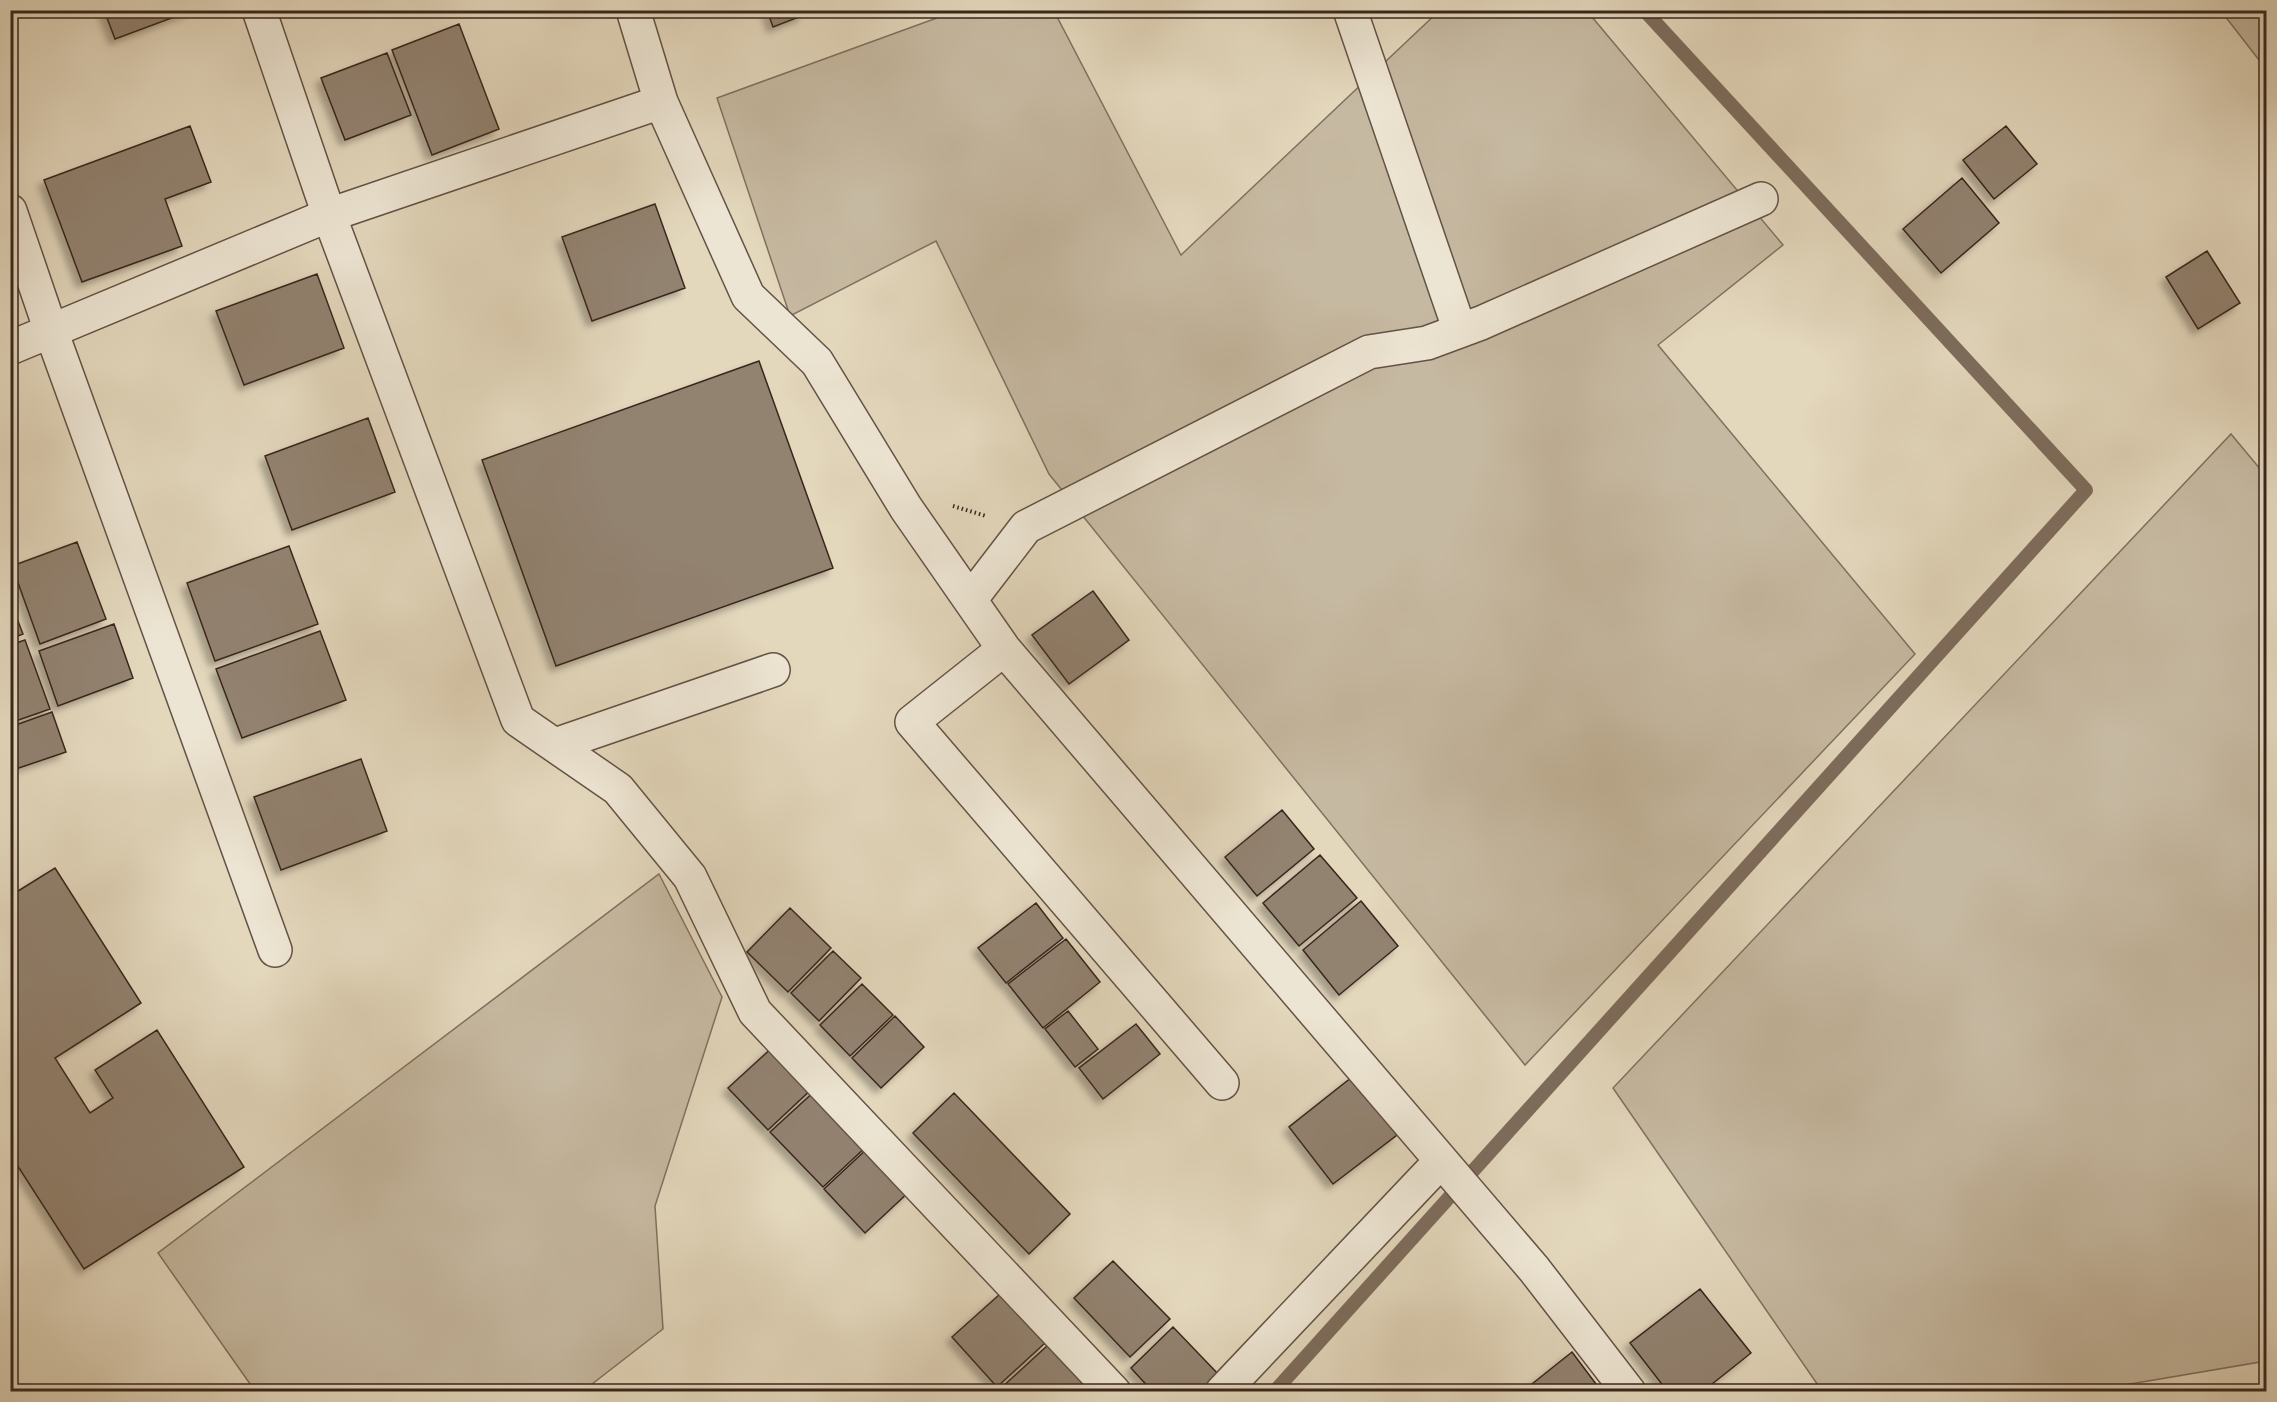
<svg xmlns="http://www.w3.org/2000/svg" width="2277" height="1402" viewBox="0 0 2277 1402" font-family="'EB Garamond',serif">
  <defs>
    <filter id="shadow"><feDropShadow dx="-5.5" dy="5.5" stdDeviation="3" flood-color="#0004"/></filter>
  </defs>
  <rect width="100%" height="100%" fill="#e3d7bc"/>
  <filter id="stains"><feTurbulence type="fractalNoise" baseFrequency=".00333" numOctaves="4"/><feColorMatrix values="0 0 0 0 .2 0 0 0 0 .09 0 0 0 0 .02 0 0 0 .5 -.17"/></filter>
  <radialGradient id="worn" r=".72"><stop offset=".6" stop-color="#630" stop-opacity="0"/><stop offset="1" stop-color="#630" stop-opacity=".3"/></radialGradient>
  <!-- green -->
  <path fill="#c6b9a1" stroke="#807060" stroke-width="1.5" d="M956,11H1054L1181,255L1439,11H1587L1783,245L1658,345L1915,654L1525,1065L1049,474L936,241L790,316L717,98Z
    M2221,11H2266V69Z
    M2231,434L2266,476V1361L2089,1391H1822L1613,1088Z
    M659,874L722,997L655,1206L663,1329L583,1391H255L158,1253Z"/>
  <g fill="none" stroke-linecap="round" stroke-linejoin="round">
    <!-- stream -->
    <path stroke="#7d6c5c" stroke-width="14" d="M1274,1392L2086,490L1644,10"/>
  </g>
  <!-- building -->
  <path fill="#928270" stroke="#3a261e" stroke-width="1.5" filter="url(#shadow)" d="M104,10H193L115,39Z
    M767,10H803L804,15L773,27Z
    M459,24L499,129L432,155L392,50Z
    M387,53L411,115L345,140L321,78Z
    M190,126L211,182L165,199L182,246L82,282L44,180Z
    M2006,126L2037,164L1994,199L1963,160Z
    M1962,178L1999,223L1941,273L1903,229Z
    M655,204L685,288L592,321L562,237Z
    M2207,251L2240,303L2198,329L2166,277Z
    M317,274L344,348L244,385L216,311Z
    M759,361L833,568L556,666L482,460Z
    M368,418L395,492L292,530L265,456Z
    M77,542L106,619L40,644L12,566Z
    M289,546L318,624L215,661L187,583Z
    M1093,591L1129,640L1069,684L1032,635Z
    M10,600L23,634L10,639Z
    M114,624L133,678L58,706L39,651Z
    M320,631L346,700L242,738L216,669Z
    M25,640L50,709L10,723V645Z
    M52,712L66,752L10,771V727Z
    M361,759L387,831L281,870L254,797Z
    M1282,810L1314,849L1257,896L1225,857Z
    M1320,855L1357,898L1299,946L1263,903Z
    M55,868L141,1003L55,1058L90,1113L113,1098L95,1070L157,1030L244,1167L84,1269L10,1154V896Z
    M1361,901L1398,946L1339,995L1303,950Z
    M1036,903L1063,938L1006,983L978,948Z
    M790,908L831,948L788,992L747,952Z
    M1066,939L1100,982L1043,1028L1008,984Z
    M833,951L861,978L819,1021L791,993Z
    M862,984L893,1015L850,1056L820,1025Z
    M1068,1011L1098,1049L1075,1067L1045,1029Z
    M895,1016L924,1047L881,1088L852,1058Z
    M1136,1024L1160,1054L1103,1099L1079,1068Z
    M776,1044L815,1086L768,1130L728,1088Z
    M1352,1077L1397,1135L1333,1184L1289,1127Z
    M817,1089L869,1144L823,1187L770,1132Z
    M954,1093L1070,1214L1029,1254L913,1133Z
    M870,1146L911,1190L865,1233L824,1189Z
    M1113,1261L1170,1319L1130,1357L1074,1298Z
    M1700,1289L1751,1353L1702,1392H1668L1630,1343Z
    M1000,1294L1045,1343L997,1387L952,1337Z
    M1173,1327L1221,1377L1206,1392H1153L1131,1368Z
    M1048,1345L1088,1389L1084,1392H1002L1000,1389Z
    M1572,1352L1602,1392H1522Z"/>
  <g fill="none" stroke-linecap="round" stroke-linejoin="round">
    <!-- minor casing -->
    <g stroke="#645246" stroke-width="36">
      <path id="minor" d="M259,10L329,215L518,720L618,789L690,877L755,1012L1114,1392
        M1350,10L1460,331
        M661,102L748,296L817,362L906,508L1004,649L1534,1269L1629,1392
        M10,211L51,331L275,950
        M10,348L329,215L661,102L633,10
        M970,600L1026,527L1369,352L1427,343L1481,323L1761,199
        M1004,649L912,722L1222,1083
        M555,745L773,670
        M1222,1392L1440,1162"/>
    </g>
    <!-- path -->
    <path stroke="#3a261e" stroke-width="4" stroke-dasharray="1.5 3" stroke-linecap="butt" d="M953,506L986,516"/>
    <!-- minor -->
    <use href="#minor" stroke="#ede5d3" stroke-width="33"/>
  </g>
  <!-- margin -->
  <rect width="2277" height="1402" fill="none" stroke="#e3d7bc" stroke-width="36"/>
  <rect x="12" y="12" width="2253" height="1378" fill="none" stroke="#3a261e" stroke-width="3"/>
  <rect x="18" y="18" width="2241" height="1366" fill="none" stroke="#3a261e" stroke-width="1.5"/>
  <rect width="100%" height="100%" filter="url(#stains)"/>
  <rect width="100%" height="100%" fill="url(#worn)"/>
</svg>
